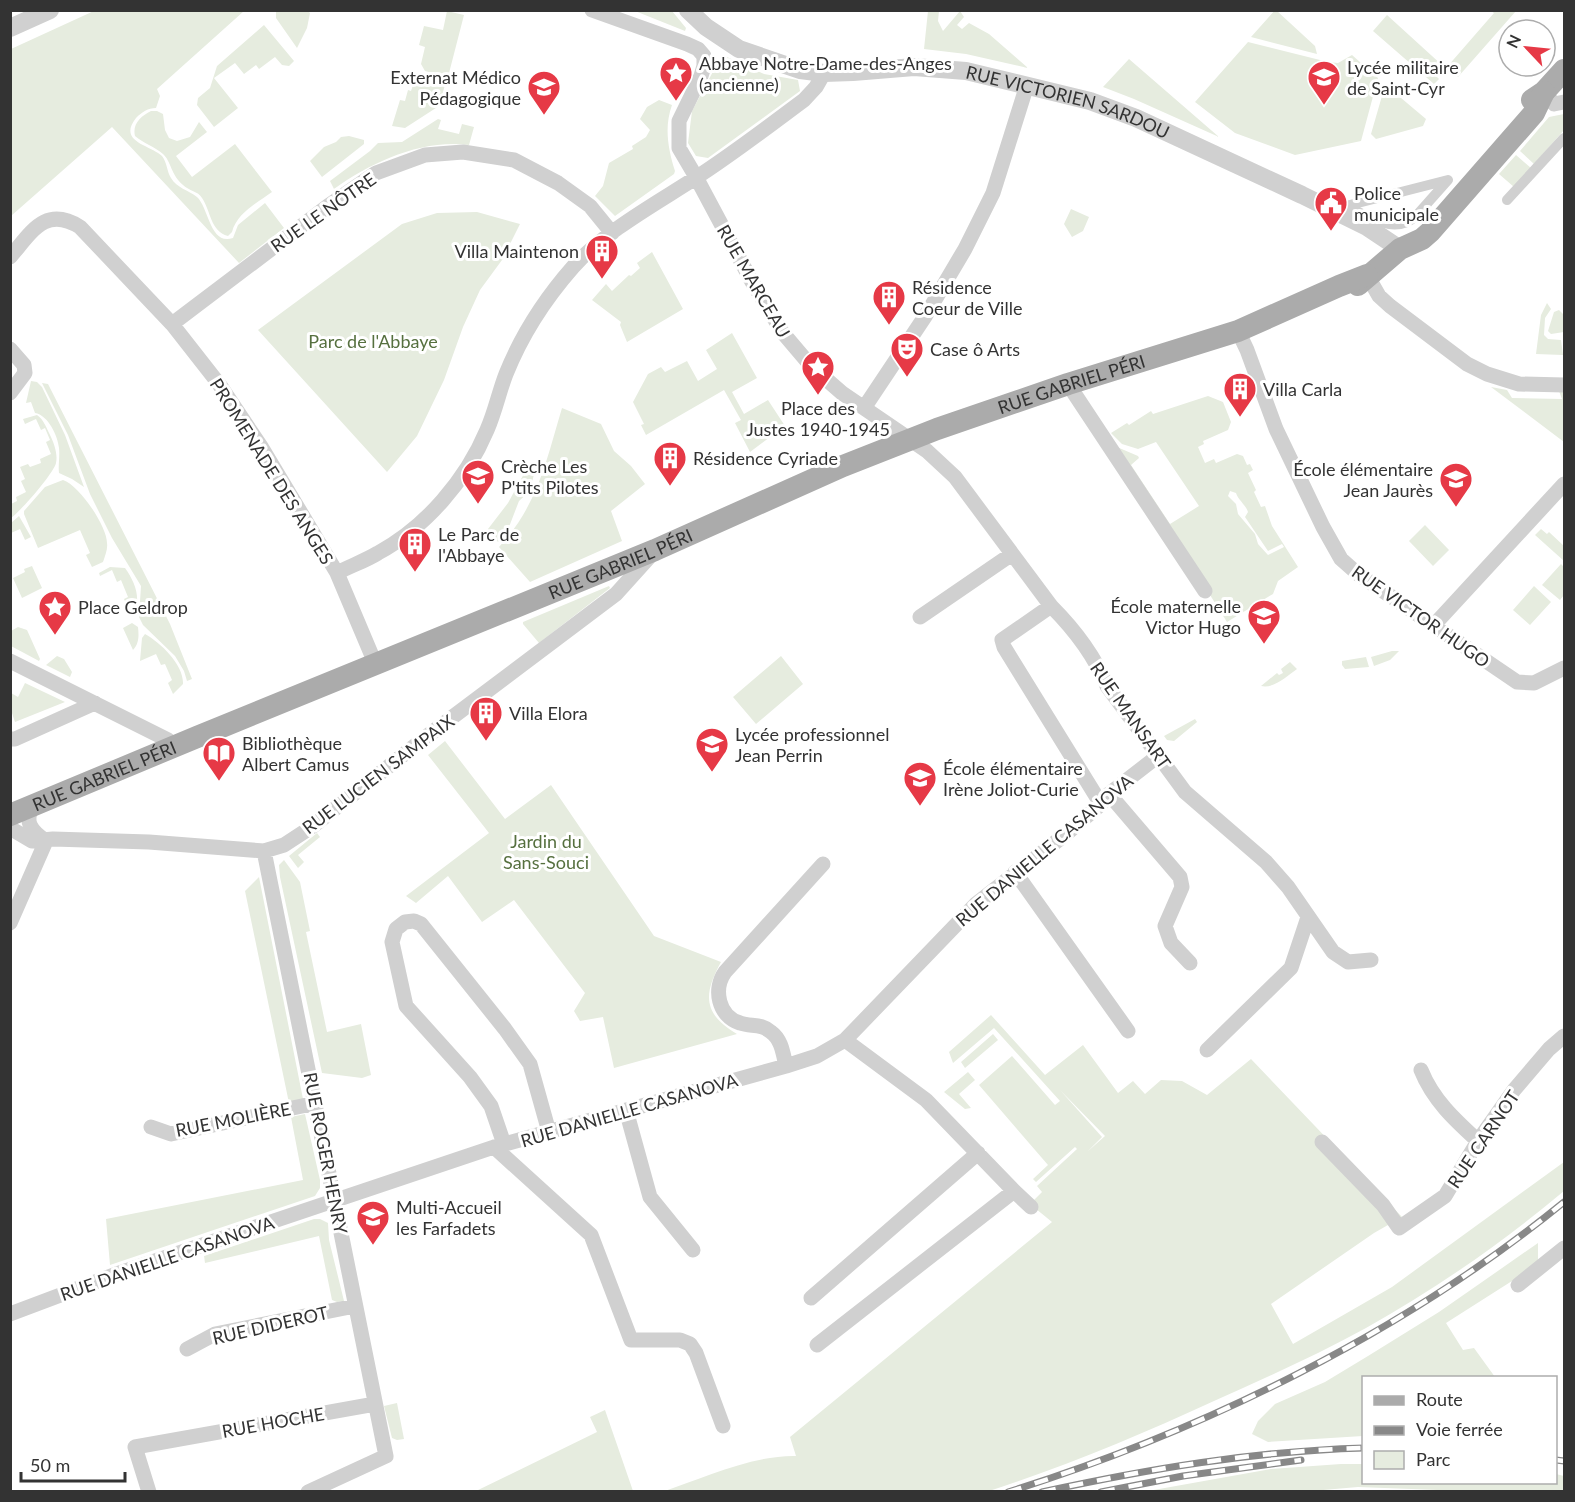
<svg xmlns="http://www.w3.org/2000/svg" width="1575" height="1502" viewBox="0 0 1575 1502" font-family="Lato,sans-serif">
  <rect width="100%" height="100%" fill="#fff"/>
  <!-- green -->
  <path fill="#e6ecdf" fill-rule="evenodd" d="M96,10L244,11L157,89L160,96L156,108C148,108 142,112 136,118C117,142 151,145 162,156C167,162 167,172 171,178C177,188 188,190 197,197C209,208 210,246 233,238L238,225L265,203L284,228L239,263L112,127L11,216V49Z
    M1275,10L1277,11L1315,46L1317,54L1251,37Z
    M276,11H308L310,13L307,28L297,48L276,18Z
    M447,11L464,15L448,77L425,71L421,64L425,47L419,45L424,26L443,30Z
    M635,11H672L686,28L685,31Z
    M928,11H939L938,21L943,31L960,11L964,17L957,25L962,29L969,23L989,34L1028,68L966,54L924,49Z
    M1491,11H1516L1458,77L1447,67L1494,13Z
    M1387,15L1443,66L1435,75L1439,79L1434,84L1373,31Z
    M264,25L294,61L289,66L282,65L275,57L259,69L256,65L244,74L235,63L214,78L238,108L214,127L197,105L198,98L210,88L217,66Z
    M1248,42L1328,62L1338,63L1352,55L1378,78L1361,141L1295,155L1235,133L1195,102Z
    M727,57L764,74L798,80L800,91L708,158L696,156L688,143L692,111L717,64Z
    M1129,59L1219,137L1134,99L1103,87Z
    M419,78L445,85L439,106L405,128L392,126L400,100L405,101L408,90L411,91L414,82L418,83Z
    M1388,87L1426,119L1423,126L1376,139L1371,134L1384,89Z
    M659,100L672,105C664,127 668,149 675,171L674,174L615,216L595,196L603,186L609,163L633,149L632,146L646,137L650,130L640,119L647,107Z
    M151,111H157L163,114L165,130L169,138L177,141L190,137L199,122L207,132L176,156L192,177L235,144L272,192C257,203 237,213 232,232L228,236C210,231 211,211 202,198C198,191 189,191 183,185C171,175 171,161 163,154C155,147 143,143 135,136C132,124 141,116 151,111Z
    M1564,114V130L1534,164L1520,151L1549,117Z
    M438,119L441,120L438,129L459,134L462,124L474,127L469,145C421,139 372,162 334,189L330,181L370,151L378,143L402,142Z
    M349,136L364,140V144L322,177L310,161L324,147L336,142L341,137Z
    M1516,155L1531,168L1514,187L1499,174Z
    M1071,209L1089,217L1083,231L1072,237L1064,224Z
    M477,212L520,224L502,260L480,290L463,327L444,380L417,436L387,472L258,330L402,224L437,213Z
    M652,252L683,309L627,342L620,325L621,322L592,300L606,284L612,291L629,275L631,276L640,268L637,263Z
    M1547,303L1551,309L1545,318L1544,335L1548,339L1561,340L1563,355L1536,354L1541,315Z
    M1559,310L1564,315V332L1551,334L1548,331L1554,312Z
    M732,333L757,378L732,392L744,414L768,400L785,426L750,452L735,423L741,420L724,390L646,435L641,425L644,424L633,402L648,374L661,367L665,372L687,361L698,381L717,369L706,350Z
    M31,381L37,382L42,387L65,435L84,487L72,479L59,473C58,465 60,457 59,448C58,436 48,415 35,413L31,402L26,403Z
    M42,383L48,384L170,624L192,679L187,681L184,671L175,656L143,625L139,617L141,586L112,538L90,494L68,435Z
    M1491,387L1507,390L1512,398L1562,399L1559,391H1564V442Z
    M1208,396L1223,402L1231,422L1228,430L1203,441L1204,444L1198,447L1205,463L1214,459L1216,463L1237,454L1243,456L1247,465L1250,464L1253,470L1248,473L1256,490L1254,492L1261,507L1265,506L1272,526L1298,567L1278,581L1273,594L1227,622L1117,447L1138,456L1139,458L1131,465L1170,524L1199,506L1156,442L1138,449L1122,444L1111,433L1127,423L1129,425L1151,411L1153,414ZM1230,491L1236,493C1238,500 1246,505 1248,512L1245,517L1268,551L1282,544L1284,547L1268,555L1258,544L1255,534L1238,514L1236,504L1228,496Z
    M562,408L601,424L614,451L631,466L645,484L611,511L622,541L530,582L499,547C538,505 546,461 562,408Z
    M37,415C44,420 46,427 50,435C54,443 58,454 56,463C54,473 20,512 11,518V504L17,501L16,497L26,492L21,481L25,479L20,467L28,464L30,467L41,463L40,459L51,454L46,442L50,440L45,428L41,430L36,419L25,424L23,419Z
    M526,470L534,474L530,491L519,501L507,532L498,542L488,529L508,503Z
    M63,480C79,485 107,526 107,543C108,549 105,556 103,562L92,567L86,555L90,553L80,530L38,548L24,514V511L45,487Z
    M19,516L31,537L25,540L20,529L11,533V523Z
    M1425,525L1449,550L1433,566L1409,541Z
    M1541,529L1547,534L1549,532L1564,546V561L1535,535Z
    M1561,564L1564,567V595L1560,600L1542,585Z
    M32,566L42,588L22,598L13,578L25,572L24,569Z
    M110,567L125,568C135,582 142,599 133,615L129,616V610L124,599L128,597L121,580L117,582L112,570L100,576L99,573Z
    M609,586L610,588L539,643L523,624V622Z
    M1534,586L1551,602L1530,625L1513,610Z
    M59,612L64,622L53,627L48,617Z
    M132,623L138,627C139,636 139,644 133,650L123,628Z
    M18,627L27,630L40,659L39,661L11,646V631Z
    M145,634C161,643 184,665 183,684L173,694L168,683L172,680L165,664L161,665L156,654L140,661L142,638Z
    M1392,651H1399L1390,660L1374,666L1371,657Z
    M57,656L64,659L72,672L70,677L46,665Z
    M781,656L803,684L756,724L733,697Z
    M1366,657L1369,667L1345,669L1342,665V661Z
    M1290,662L1297,669C1287,676 1274,689 1261,686L1277,673L1279,675L1283,673L1281,669Z
    M25,683L65,702L15,722L11,710V693L18,697Z
    M1195,719L1197,722L1174,741L1167,740L1164,736Z
    M445,741L505,819L551,785L654,936L721,962C703,995 703,1014 737,1034L614,1068L603,1017L580,1021L574,1011L585,993L514,900L482,922L448,876L416,903L406,896L489,833L428,755Z
    M317,833L320,837L298,855L304,862L298,868L289,856Z
    M284,860L300,882L310,931L306,932L327,1032L361,1024L371,1075L362,1078L322,1073L280,877L279,865Z
    M259,877L303,1099L289,1103L245,891Z
    M991,1015L1045,1075L1083,1045L1118,1093L1133,1081L1145,1094L1161,1080L1182,1081L1207,1095L1251,1059L1402,1217L1374,1233L1271,1304L1293,1344L1392,1287L1564,1162V1191C1503,1242 1436,1289 1366,1328C1317,1355 1265,1378 1214,1401C1140,1435 1064,1467 986,1492H662C703,1478 753,1455 796,1456L790,1437L1052,1222L1030,1204L1042,1192L1037,1186L1077,1149L1075,1147L1036,1182L1033,1179L1048,1165L979,1085L1012,1056L1055,1105L1060,1101L994,1028L953,1063L949,1052ZM1060,1090L1105,1136L1087,1152L1102,1137Z
    M993,1034L998,1040L965,1068L961,1062Z
    M968,1072L975,1080L959,1094L971,1108L965,1109L944,1092Z
    M305,1114L320,1180V1188L315,1196L110,1265L106,1219L303,1180L291,1117Z
    M314,1219H320L328,1223L329,1240L344,1301L337,1302L332,1300L319,1236L205,1263L204,1256Z
    M1538,1243V1261L1512,1281L1446,1323L1463,1350L1474,1348L1495,1377L1364,1378L1363,1436L1268,1442L1252,1434L1258,1421L1275,1404L1325,1382L1368,1356L1439,1312Z
    M397,1403L404,1439L397,1440L392,1438L384,1406Z
    M605,1410L633,1491H476L597,1432L590,1417Z
    M1341,1464H1363L1364,1482H1556V1474L1564,1476V1491L1491,1492L1358,1487L1300,1492L1148,1491L1271,1469Z"/>
  <g fill="none" stroke-linecap="round" stroke-linejoin="round">
    <!-- pedestrian -->
    <path stroke="#d0d0d0" stroke-width="10" d="M1448,180L1416,216C1394,236 1369,216 1346,206Z
      M1507,200L1564,138"/>
    <!-- minor -->
    <path stroke="#d0d0d0" stroke-width="15" d="M592,10L687,44L698,49L704,56
      M704,56V66L701,76L679,121V148L696,177L751,280L783,333L811,366L842,393L927,451L955,477L1051,606C1073,628 1095,657 1107,686L1185,792L1266,862L1288,887L1333,952L1348,962L1371,960
      M1544,92L1554,104L1564,102
      M10,257C31,233 45,205 80,227L172,324L219,384L262,448L337,573L375,663
      M1367,275L1379,296L1390,306L1467,364L1487,374L1519,384L1564,385
      M172,324L328,206L376,173L425,155L463,152L514,160L558,183L590,206L612,233
      M1238,331L1247,350L1276,429L1323,527L1341,559L1358,574L1517,682L1534,683L1564,668
      M10,349L24,365L25,373L10,393
      M1068,384L1205,591
      M864,408L926,315L965,249L993,193L1027,85
      M337,573C350,566 365,561 378,553C426,527 466,480 487,430C495,412 499,392 506,374C522,334 544,300 573,267C605,231 657,203 697,177C734,153 769,126 804,100L816,87L824,73
      M1051,606L1002,640L1004,647L1101,804
      M920,617L1012,554
      M1434,625L1564,484
      M10,661L168,740L174,746
      M10,739H15L95,703
      M1109,794L1180,877L1182,887L1165,926L1171,943L1190,963
      M34,805C23,821 31,831 46,841
      M10,828L32,841L53,839L149,842L264,851L284,845L313,826L426,737L616,594L653,553
      M264,851L386,1456L308,1492
      M1015,872L1128,1031
      M10,923L46,841
      M1207,1050L1291,968L1308,917
      M786,1066C783,1054 782,1040 771,1032C761,1023 751,1027 740,1023C718,1016 713,989 725,972L823,864
      M1421,1070C1433,1100 1455,1120 1478,1141
      M626,1110L650,1197L693,1250
      M151,1127L171,1134L316,1103
      M1322,1142L1383,1205L1399,1228L1445,1196L1478,1141L1514,1090L1549,1049L1564,1036
      M504,1144L491,1106L470,1077L406,1006L392,942L396,929L405,922L414,921L421,924L505,1029L530,1064L549,1132
      M494,1147L591,1235L631,1340H680L690,1344L696,1353L723,1426
      M1014,1191L1031,1207
      M1518,1285L1564,1248
      M811,1298L978,1153
      M10,1314L119,1273L494,1147L786,1066L817,1056L845,1040L976,904L1066,834L1101,804L1109,794L1158,756
      M817,1345L1014,1191L926,1100L845,1040
      M187,1349L215,1334L355,1306
      M149,1492L135,1447L375,1404"/>
    <!-- tertiary -->
    <g stroke="#d0d0d0" stroke-width="18">
      <path id="s1" d="M688,10L706,27L739,49L800,70L824,73L853,72L914,67L966,71L1090,101L1136,118L1302,195L1367,227L1400,249"/>
      <path d="M10,28L50,10"/>
    </g>
    <!-- primary -->
    <g stroke="#ababab" stroke-width="22">
      <path d="M1532,100L1544,92L1564,70"/>
      <path d="M1358,285L1400,249L1422,239L1430,232L1534,113L1544,92"/>
      <path id="s2" d="M10,815L197,737L655,550L843,466L937,429L1068,384L1238,331L1339,286L1367,275"/>
    </g>
    <!-- rail casing -->
    <g stroke="#888" stroke-width="7">
      <path id="rail" d="M1556,1460L1564,1461
        M1008,1492C1203,1431 1405,1332 1564,1202
        M1042,1492C1148,1469 1254,1451 1364,1448
        M1101,1492L1183,1476L1301,1460"/>
    </g>
    <!-- rail -->
    <use href="#rail" stroke="#fff" stroke-width="4.5" stroke-dasharray="14" stroke-linecap="butt"/>
  </g>
  <!-- icons -->
  <defs>
    <g id="sight-pin" transform="scale(1.725)"><path d="M0 17L-7.5 6A9.5 9.5 0 1 1 7.5 6Z" fill="#e63946" stroke="#fff"/><path d="M0-6L1.8-2.2L6-1.7L2.9 1.2L3.7 5.4L0 3.3L-3.7 5.4L-2.9 1.2L-6-1.7L-1.8-2.2Z" fill="#fff"/></g>
    <g id="school-pin" transform="scale(1.725)"><path d="M0 17L-7.5 6A9.5 9.5 0 1 1 7.5 6Z" fill="#e63946" stroke="#fff"/><path d="M0-5L7-2L0 1L-7-2ZM-4 1L0 2.5L4 1V4Q0 6-4 4Z" fill="#fff"/></g>
    <g id="civic-pin" transform="scale(1.725)"><path d="M0 17L-7.5 6A9.5 9.5 0 1 1 7.5 6Z" fill="#e63946" stroke="#fff"/><path d="M-.6-6.5H3V-4.5H.6V-3L4-1V1h2V6H-6V1h2V-1L-.6-3ZM-1.2 2.5V6h2.4V2.5Z" fill="#fff"/></g>
    <g id="building-pin" transform="scale(1.725)"><path d="M0 17L-7.5 6A9.5 9.5 0 1 1 7.5 6Z" fill="#e63946" stroke="#fff"/><path d="M-4-6H4V6H1V3H-1V6H-4ZM-2.5-4.3h1.7v1.8h-1.7ZM.8-4.3h1.7v1.8H.8ZM-2.5-1h1.7V.8h-1.7ZM.8-1h1.7V.8H.8Z" fill="#fff"/></g>
    <g id="theatre-pin" transform="scale(1.725)"><path d="M0 17L-7.5 6A9.5 9.5 0 1 1 7.5 6Z" fill="#e63946" stroke="#fff"/><path d="M-5-5.5Q0-4 5-5.5V0Q5 5 0 6Q-5 5-5 0ZM-3.3-2.5H-1v1.5H-3.3ZM1-2.5H3.3v1.5H1ZM-2.8 1Q0 5.5 2.8 1Z" fill="#fff"/></g>
    <g id="library-pin" transform="scale(1.725)"><path d="M0 17L-7.5 6A9.5 9.5 0 1 1 7.5 6Z" fill="#e63946" stroke="#fff"/><path d="M-6-4Q-3-5.5-.7-3.5V5Q-3 3-6 4ZM6-4Q3-5.5 .7-3.5V5Q3 3 6 4Z" fill="#fff"/></g>
  </defs>
  <g fill-rule="evenodd">
    <use href="#sight-pin" x="676" y="73"/>
    <use href="#school-pin" x="1324" y="77"/>
    <use href="#school-pin" x="544" y="87"/>
    <use href="#civic-pin" x="1331" y="203"/>
    <use href="#building-pin" x="602" y="251"/>
    <use href="#building-pin" x="889" y="297"/>
    <use href="#theatre-pin" x="907" y="349"/>
    <use href="#sight-pin" x="818" y="367"/>
    <use href="#building-pin" x="1240" y="389"/>
    <use href="#building-pin" x="670" y="458"/>
    <use href="#school-pin" x="478" y="476"/>
    <use href="#school-pin" x="1456" y="479"/>
    <use href="#building-pin" x="415" y="544"/>
    <use href="#sight-pin" x="55" y="607"/>
    <use href="#school-pin" x="1264" y="616"/>
    <use href="#building-pin" x="486" y="713"/>
    <use href="#school-pin" x="712" y="744"/>
    <use href="#library-pin" x="219" y="753"/>
    <use href="#school-pin" x="920" y="778"/>
    <use href="#school-pin" x="373" y="1217"/>
  </g>
  <g text-anchor="middle" dominant-baseline="central" stroke-width="6" stroke-linejoin="round" paint-order="stroke">
    <!-- poi labels -->
    <g font-size="18" fill="#333" stroke="#fff" text-anchor="start">
      <text x="699" y="63">Abbaye Notre-Dame-des-Anges<tspan x="699" dy="21">(ancienne)</tspan></text>
      <text x="1347" y="67">Lycée militaire<tspan x="1347" dy="21">de Saint-Cyr</tspan></text>
      <text x="521" y="77" text-anchor="end">Externat Médico<tspan x="521" dy="21">Pédagogique</tspan></text>
      <text x="1354" y="193">Police<tspan x="1354" dy="21">municipale</tspan></text>
      <text x="579" y="251" text-anchor="end">Villa Maintenon</text>
      <text x="912" y="287">Résidence<tspan x="912" dy="21">Coeur de Ville</tspan></text>
      <text x="930" y="349">Case ô Arts</text>
      <text x="1263" y="389">Villa Carla</text>
      <text x="818" y="408" text-anchor="middle">Place des<tspan x="818" dy="21">Justes 1940-1945</tspan></text>
      <text x="693" y="458">Résidence Cyriade</text>
      <text x="501" y="466">Crèche Les<tspan x="501" dy="21">P'tits Pilotes</tspan></text>
      <text x="1433" y="469" text-anchor="end">École élémentaire<tspan x="1433" dy="21">Jean Jaurès</tspan></text>
      <text x="438" y="534">Le Parc de<tspan x="438" dy="21">l'Abbaye</tspan></text>
      <text x="1241" y="606" text-anchor="end">École maternelle<tspan x="1241" dy="21">Victor Hugo</tspan></text>
      <text x="78" y="607">Place Geldrop</text>
      <text x="509" y="713">Villa Elora</text>
      <text x="735" y="734">Lycée professionnel<tspan x="735" dy="21">Jean Perrin</tspan></text>
      <text x="242" y="743">Bibliothèque<tspan x="242" dy="21">Albert Camus</tspan></text>
      <text x="943" y="768">École élémentaire<tspan x="943" dy="21">Irène Joliot-Curie</tspan></text>
      <text x="396" y="1207">Multi-Accueil<tspan x="396" dy="21">les Farfadets</tspan></text>
    </g>
    <!-- street labels -->
    <g font-size="18" fill="#333" stroke="#fff">
      <text stroke="none"><textPath href="#s1" startOffset="402">RUE VICTORIEN SARDOU</textPath></text>
      <text transform="translate(323 212) rotate(-35)">RUE LE NÔTRE</text>
      <text transform="translate(754 281) rotate(60)">RUE MARCEAU</text>
      <text stroke="none"><textPath href="#s2" startOffset="1146">RUE GABRIEL PÉRI</textPath></text>
      <text transform="translate(272 471) rotate(58)">PROMENADE DES ANGES</text>
      <text stroke="none"><textPath href="#s2" startOffset="660">RUE GABRIEL PÉRI</textPath></text>
      <text transform="translate(1421 616) rotate(35)">RUE VICTOR HUGO</text>
      <text transform="translate(1131 715) rotate(55)">RUE MANSART</text>
      <text transform="translate(378 774) rotate(-37)">RUE LUCIEN SAMPAIX</text>
      <text stroke="none"><textPath href="#s2" startOffset="102">RUE GABRIEL PÉRI</textPath></text>
      <text transform="translate(1044 850) rotate(-40)">RUE DANIELLE CASANOVA</text>
      <text transform="translate(629 1110) rotate(-16)">RUE DANIELLE CASANOVA</text>
      <text transform="translate(233 1119) rotate(-11)">RUE MOLIÈRE</text>
      <text transform="translate(1483 1139) rotate(-56)">RUE CARNOT</text>
      <text transform="translate(326 1153) rotate(79)">RUE ROGER HENRY</text>
      <text transform="translate(167 1258) rotate(-19)">RUE DANIELLE CASANOVA</text>
      <text transform="translate(270 1325) rotate(-13)">RUE DIDEROT</text>
      <text transform="translate(273 1422) rotate(-10)">RUE HOCHE</text>
    </g>
    <!-- park labels -->
    <g font-size="18" fill="#56703f" stroke="#fff">
      <text x="373" y="341">Parc de l'Abbaye</text>
      <text x="546" y="841">Jardin du<tspan x="546" dy="21">Sans-Souci</tspan></text>
    </g>
  </g>
  <!-- border -->
  <rect width="1575" height="1502" fill="none" stroke="#333333" stroke-width="24"/>
  <!-- legend -->
  <rect x="1362" y="1376" width="195" height="108" fill="#ffffff" stroke="#adadad" stroke-width="1.5"/>
  <rect x="1374" y="1396" width="30" height="9" fill="#ababab" stroke="#adadad" stroke-width="1.5"/>
  <text x="1416" y="1406" font-size="18" fill="#333333">Route</text>
  <rect x="1374" y="1426" width="30" height="9" fill="#888888" stroke="#adadad" stroke-width="1.5"/>
  <text x="1416" y="1436" font-size="18" fill="#333333">Voie ferrée</text>
  <rect x="1374" y="1451" width="30" height="18" fill="#e6ecdf" stroke="#adadad" stroke-width="1.5"/>
  <text x="1416" y="1466" font-size="18" fill="#333333">Parc</text>
  <!-- north arrow -->
  <g transform="translate(1527 48) rotate(296)"><circle r="28" fill="#ffffff" stroke="#adadad" stroke-width="1.5"/>
  <path d="M0-4.5L10 22L0 15L-10 22Z" fill="#e63946"/>
  <text y="-9" font-size="16" font-weight="bold" text-anchor="middle" fill="#333333">N</text>
  </g>
  <!-- scale -->
  <path d="M21 1472v9h104v-9" fill="none" stroke="#333333" stroke-width="3"/>
  <text x="30" y="1472" font-size="18" fill="#333333" stroke="#ffffff" stroke-width="4.5" paint-order="stroke">50 m</text>
</svg>
